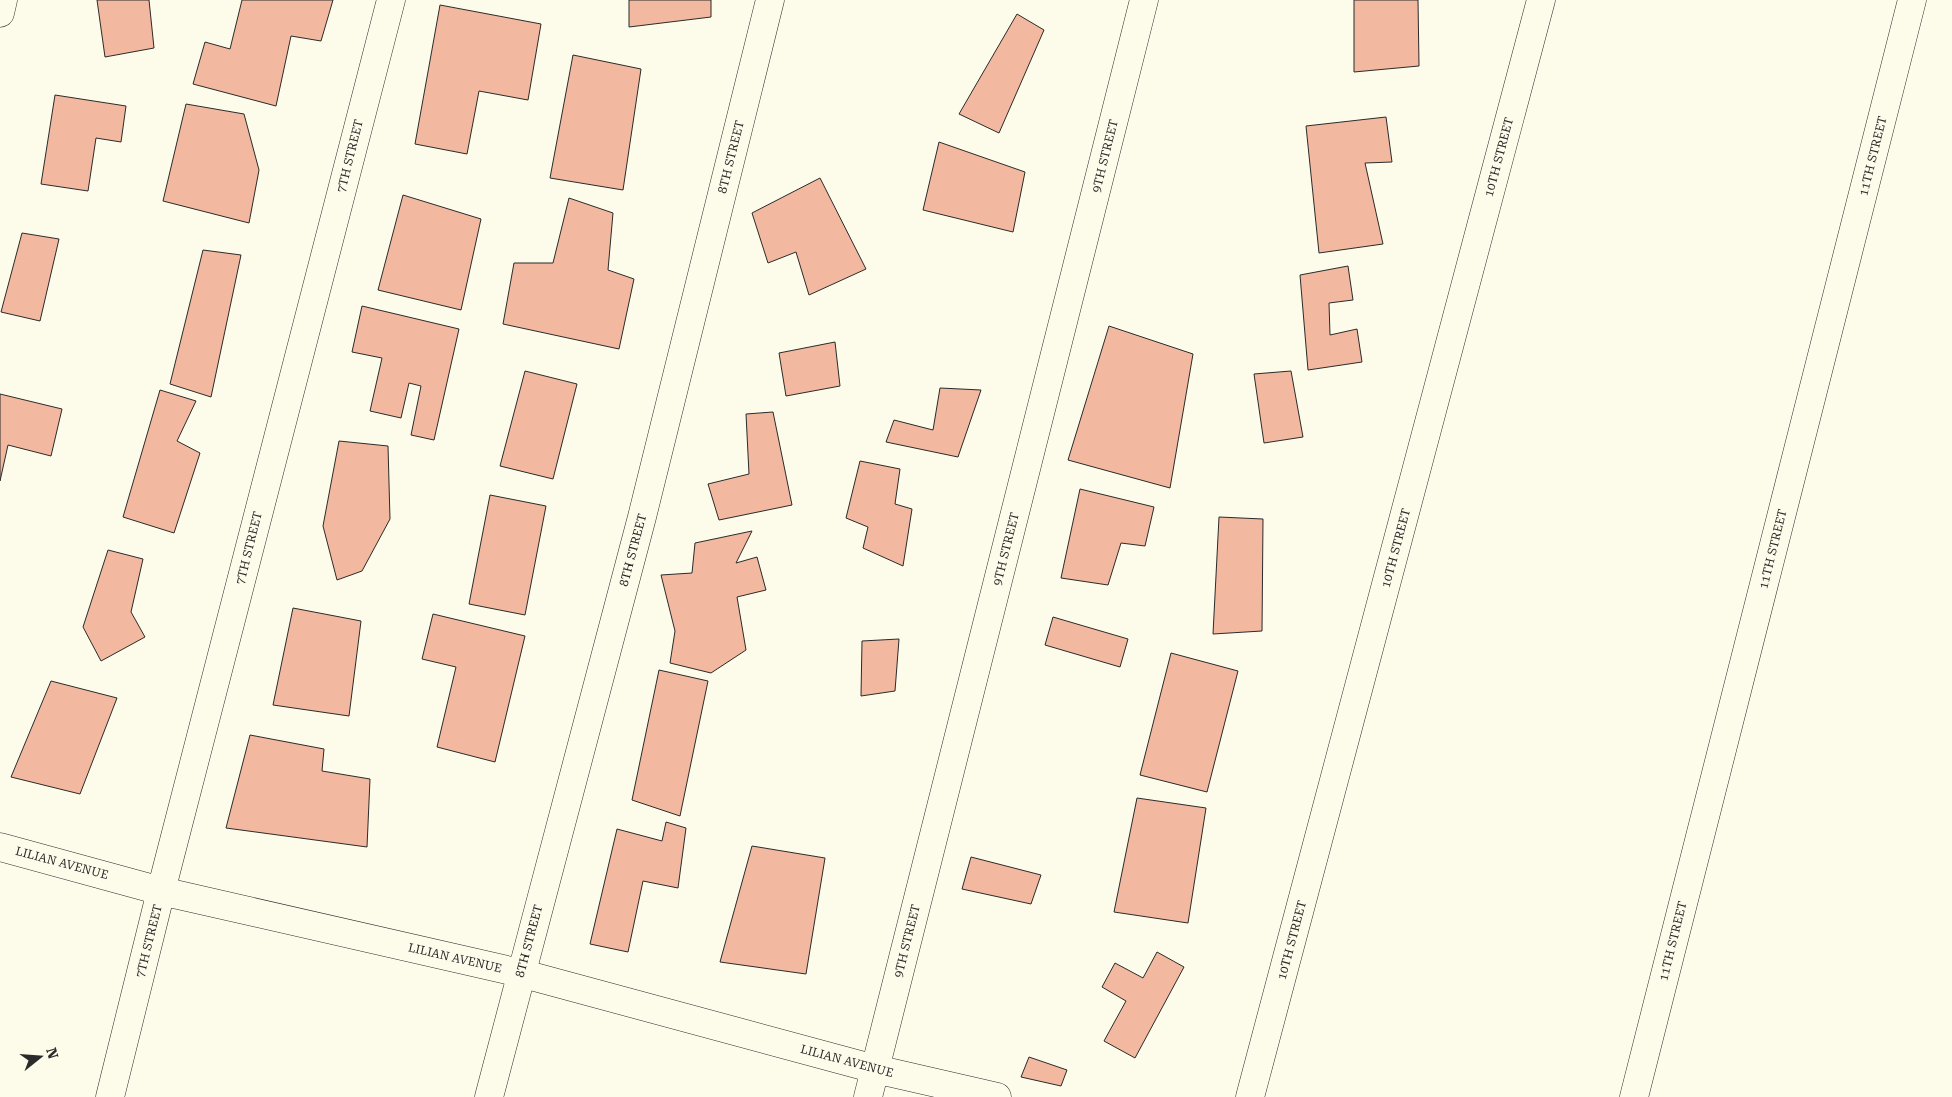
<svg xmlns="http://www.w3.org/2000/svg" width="1952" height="1097" viewBox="0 0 1952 1097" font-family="'Roboto Serif',serif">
  <rect width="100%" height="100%" fill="#fdfbea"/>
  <!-- building -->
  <path fill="#f2b8a0" stroke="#2b2b2b" d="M97,0H149L154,48L105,57Z
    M242,0H333L321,41L291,36L276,106L193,84L205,42L230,49Z
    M629,0H711V17L629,27Z
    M1354,0H1418L1419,66L1354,72Z
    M440,5L541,24L528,100L479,91L467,154L415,144Z
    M1017,14L1044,30L999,133L959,114Z
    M573,55L641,69L623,190L550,178Z
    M55,95L126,106L121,142L96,138L88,191L41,184Z
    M186,104L244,114L259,170L249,223L163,201Z
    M1386,117L1392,162L1365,163L1383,244L1319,253L1306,126Z
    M939,142L1025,172L1013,232L923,210Z
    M820,178L866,269L809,295L796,252L768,263L752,213Z
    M403,195L481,219L461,310L378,290Z
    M569,198L613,213L608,270L634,279L619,349L503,324L514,263H553Z
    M22,233L59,239L40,321L1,312Z
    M203,250L241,255L211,397L170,384Z
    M1348,266L1353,300L1329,303L1330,335L1357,329L1362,362L1308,370L1300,275Z
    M362,306L459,329L434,440L411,435L421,386L409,383L401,418L370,411L382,358L352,352Z
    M1109,326L1193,354L1170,488L1068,460Z
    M835,342L840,386L786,396L779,353Z
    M525,371L577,384L553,479L500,466Z
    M1291,371L1303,437L1264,443L1254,374Z
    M940,388L981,390L958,457L886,442L894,420L933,430Z
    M160,390L196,401L177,441L200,453L174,533L123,517Z
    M0,394L62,409L51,456L8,445L0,481Z
    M773,412L792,505L719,520L708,484L749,474L746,414Z
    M339,441L388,446L390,519L362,571L337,580L323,526Z
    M860,461L900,469L895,504L912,509L903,566L863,548L868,527L846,518Z
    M1080,489L1154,507L1145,546L1121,543L1108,585L1061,578Z
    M490,495L546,506L525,615L469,604Z
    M1219,517L1263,519L1262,631L1213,634Z
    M752,531L736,563L757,557L766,590L737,597L746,650L711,673L670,663L675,631L661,575L692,573L695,543Z
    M108,550L143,559L131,612L145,637L101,661L83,627Z
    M293,608L361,621L349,716L273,705Z
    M433,614L525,636L495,762L437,747L456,667L422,659Z
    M1053,617L1128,639L1120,667L1045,645Z
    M899,639L895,691L861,696L862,641Z
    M1171,653L1238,671L1207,792L1140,775Z
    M659,670L708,681L680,816L632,800Z
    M51,681L117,698L80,794L11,777Z
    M250,735L324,749L322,771L370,779L367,847L226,828Z
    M1137,798L1206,808L1188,923L1114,912Z
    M666,822L686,828L678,888L643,881L628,952L590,944L617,829L662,841Z
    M752,846L825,858L806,974L720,962Z
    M971,857L1041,875L1031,904L962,889Z
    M1157,952L1184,967L1135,1058L1104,1041L1126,1001L1102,987L1115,963L1143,978Z
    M1029,1057L1067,1070L1061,1086L1021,1077Z"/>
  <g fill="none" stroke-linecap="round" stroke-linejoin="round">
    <!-- minor casing -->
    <g stroke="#2b2b2b" stroke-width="29">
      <path id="minor" d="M0,13L3,0
        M0,847L161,891L520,973L875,1069L997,1097
        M110,1097L161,891L391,0
        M489,1097L642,517L770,0
        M868,1097L1144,0
        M1250,1097L1541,0
        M1634,1097L1912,0"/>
    </g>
    <!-- minor -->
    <use href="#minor" stroke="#fdfbea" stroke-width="28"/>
  </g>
  <g text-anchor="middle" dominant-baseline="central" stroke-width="4" stroke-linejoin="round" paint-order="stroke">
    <!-- street labels -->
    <g font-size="12" fill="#2b2b2b" stroke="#fdfbea">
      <text transform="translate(350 156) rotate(-76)">7TH STREET</text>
      <text transform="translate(1105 156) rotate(-76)">9TH STREET</text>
      <text transform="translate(1873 156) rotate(-76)">11TH STREET</text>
      <text transform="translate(731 157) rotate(-76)">8TH STREET</text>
      <text transform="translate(1499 157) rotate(-75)">10TH STREET</text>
      <text transform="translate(249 548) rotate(-76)">7TH STREET</text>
      <text transform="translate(1396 548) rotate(-75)">10TH STREET</text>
      <text transform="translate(1006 549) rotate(-76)">9TH STREET</text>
      <text transform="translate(1773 549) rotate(-76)">11TH STREET</text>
      <text transform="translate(633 550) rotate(-75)">8TH STREET</text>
      <text transform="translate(62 863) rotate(15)">LILIAN AVENUE</text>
      <text transform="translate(1292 940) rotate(-75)">10TH STREET</text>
      <text transform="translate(149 941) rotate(-76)">7TH STREET</text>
      <text transform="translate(529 941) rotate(-75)">8TH STREET</text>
      <text transform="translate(907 941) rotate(-76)">9TH STREET</text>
      <text transform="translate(1673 941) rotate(-76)">11TH STREET</text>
      <text transform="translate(455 958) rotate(13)">LILIAN AVENUE</text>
      <text transform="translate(847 1061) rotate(15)">LILIAN AVENUE</text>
    </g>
  </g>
  <!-- north arrow -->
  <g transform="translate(40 1057) rotate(73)" stroke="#fdfbea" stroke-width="4" paint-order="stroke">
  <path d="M0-4L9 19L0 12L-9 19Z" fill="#2b2b2b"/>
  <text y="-8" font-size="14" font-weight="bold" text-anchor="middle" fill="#2b2b2b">N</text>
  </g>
</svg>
